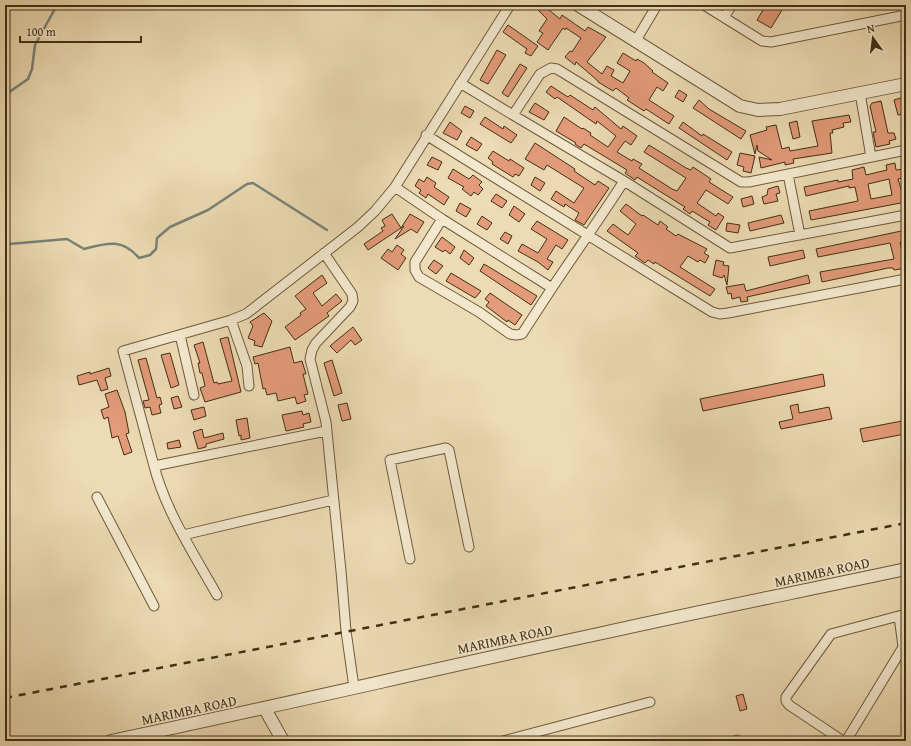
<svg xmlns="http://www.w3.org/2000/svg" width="911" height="746" viewBox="0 0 911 746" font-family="'Gentium Book Plus',serif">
  <rect width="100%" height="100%" fill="#eddbb3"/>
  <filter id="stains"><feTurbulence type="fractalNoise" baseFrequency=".005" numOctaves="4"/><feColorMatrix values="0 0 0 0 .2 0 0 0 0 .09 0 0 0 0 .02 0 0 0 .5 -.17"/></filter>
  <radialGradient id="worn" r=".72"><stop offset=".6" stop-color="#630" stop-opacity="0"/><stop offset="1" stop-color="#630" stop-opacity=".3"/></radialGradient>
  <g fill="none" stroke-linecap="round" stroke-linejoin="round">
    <!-- stream -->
    <path stroke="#788276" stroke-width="2.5" d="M5,95L28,79L32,69L35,45L57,5
      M5,246L9,244L67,239L84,249C107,243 122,238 139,258L150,255L156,249L157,238L170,227L208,210L247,184L253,183L327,230"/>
  </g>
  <!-- building -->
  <path fill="#e39b79" stroke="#412f15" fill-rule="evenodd" d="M543,5L560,19L562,15L585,31L588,27L606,37L587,62L602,74L607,66L614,70L611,76L623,83L630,71L617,63L623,53L636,61L637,59L644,63L653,71L652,72L668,83L663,91L657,87L649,100L674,116L669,124L646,109L644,111L627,100L629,98L616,88L613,91L598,82V81L576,62L575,65L565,57L570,51L572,52L581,38L566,28L565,30L563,28L548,50L537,42L543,33L539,31L547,19L538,10Z
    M766,5H785L771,28L757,20Z
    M508,25L538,46L531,56L525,53L527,49L503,32Z
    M497,50L506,55L488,84L480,80Z
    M520,64L527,68L508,97L502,93Z
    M551,86L568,97L570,95L593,110L595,107L621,129L623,126L637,136L631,145L625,141L617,152L632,161L633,159L642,164L639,168L672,189L677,191L686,178L644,152L649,145L686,168L691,170L693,167L711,179L709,182L733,197L728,204L706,190L697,203L716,216L718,213L724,217L716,230L708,225L710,222L692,211L690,214L683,209L685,207L640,179L637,177L635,180L625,173L627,170L584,144L581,148L575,144L576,143L556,131L564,117L582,129L583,128L591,133L590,135L608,147L616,136L597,121L596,124L557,97L555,99L546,92Z
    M679,90L687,95L683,102L675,97Z
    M904,97L906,103V114L898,115L894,100Z
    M699,100L709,109L746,131L741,139L693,108Z
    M881,101L888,133H894L896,139L889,141L890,144L876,147L873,132H876L870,106L872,103Z
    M535,103L549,112L544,120L529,112Z
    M465,106L474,111L470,118L461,113Z
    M849,115L851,122L843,123L844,127L832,130L833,133H830L832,153L793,159L794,163L785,165V162L761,168L759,157L772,160L758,151L757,145L755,154L750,135L767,130L766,127L776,125L782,149L789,147L790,151L818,146L812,121Z
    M485,117L503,129L504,126L517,135L511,143L480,124Z
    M797,121L800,137L793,139L789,123Z
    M450,122L462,131L457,140L443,133Z
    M683,122L702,136L703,134L732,152L727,160L679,128Z
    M471,137L482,144L477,151L466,145Z
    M535,143L575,169L574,171L595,185L598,181L609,188L584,225L575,220L579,213L565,204L564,207L551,199L556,191L574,203L584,188L547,165L544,170L525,159Z
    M493,151L509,161L510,159L524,168L519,176L515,174L513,177L492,164L493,162L488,158Z
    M740,153L755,156L751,173L743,171L744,167L737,165Z
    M432,157L442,162L438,170L427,165Z
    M895,163L896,170L904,169L906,177L898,179L902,192L906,191V202L811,220L809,211L858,201L855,187L849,188V186L806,196L804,187L838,180V182L853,179L852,170L864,167L866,175L887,170L886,165ZM889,179L892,195L871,199L868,184Z
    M453,169L469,179L473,175L482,182L479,185L483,189L478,195L474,192L471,196L462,189L464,187L448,178Z
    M427,177L436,183L434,187L449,197L444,205L428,194L426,198L419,193L421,190L415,186L419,179L424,182Z
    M535,177L545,183L540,191L531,185Z
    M778,186L780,193L776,194L778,201L764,204L762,197L767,195L768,189Z
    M496,194L507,201L502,208L491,201Z
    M752,196L754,204L743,207L741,199Z
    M460,203L471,209L466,217L456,211Z
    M626,204L642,216L643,215L658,225L660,221L668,227L666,229L676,236L678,234L707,249L704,253L709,256L705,263L700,260L698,262L688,256L680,267L715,289L710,296L655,262L654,264L648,260L645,263L635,256L638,253L607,231L613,224L628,235L636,224L620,211Z
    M514,206L525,214L519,222L509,215Z
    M392,214L401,228L410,214L424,222L417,233L411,229L395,239L404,226L368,250L364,244L383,231L381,228L385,226L382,220Z
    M781,215L784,223L750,231L748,223Z
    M482,216L492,223L487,230L477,224Z
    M537,221L568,240L562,249L556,245L547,259L553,262L548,270L538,262L518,251L522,244L538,253L547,239L531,229Z
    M727,223L740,225L738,233L726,231Z
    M906,230V241L900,242L906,268L894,270L893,268H888L822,282L820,272L894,259L890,243L818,257L816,249Z
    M505,232L512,236L508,244L500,239Z
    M442,237L455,247L450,254L445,250L443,252L435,247Z
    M397,245L404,250L401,254L406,258L398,270L381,258L388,249L392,252Z
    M464,250L474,258L469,265L460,258Z
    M803,250L805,258L770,266L768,257Z
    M434,260L443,266L436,274L428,268Z
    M716,260L724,262L723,265L729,266L727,285L724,275L722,278L713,275Z
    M484,264L537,296L531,305L480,271Z
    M451,273L481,291L475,298L446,281Z
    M322,275L327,283L313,293L322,306L336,294L342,301L327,313L329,316L295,340L285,327L301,315L300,313L306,309L295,296Z
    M808,275L810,283L747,297L748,301L741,302L740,297L732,299L731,293L728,294L726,287L744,284L746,291Z
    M490,293L522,315L515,325L508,320L507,322L486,306L489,302L485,299Z
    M264,313L272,321L262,347L254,345L255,341L248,338L253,326L250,322Z
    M353,327L362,340L355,345L351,340L337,353L330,346Z
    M228,337L241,392L205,402L200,388L205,386L202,373H200L198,363H200L194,345L203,342L214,383L217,382L218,384L232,381L220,339Z
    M290,347L294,363L302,361L306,374H303L308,394L304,395L306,401L297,404L295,397L278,401L276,393L267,395L265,388L263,389L258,363L255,364L253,357Z
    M170,353L179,385L171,388L161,355Z
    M146,358L157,398L160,397L162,404L159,405L161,413L152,415L150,407L145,408L143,401L149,400L138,360Z
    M332,360L342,393L334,396L324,363Z
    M109,368L111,376L105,378L108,389L101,391L97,380L79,385L77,376L90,372V374Z
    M823,374L825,386L703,411L700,399Z
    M117,390L125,412L129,433L126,434L132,452L124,455L118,436L112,438L108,417L104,419L101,410L109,407L105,394Z
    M178,396L182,407L174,409L171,398Z
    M347,403L351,419L342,421L338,405Z
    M798,404L799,413L829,407L832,419L781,429L779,422L793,419L790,406Z
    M204,407L206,416L194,420L191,410Z
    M302,411L303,415L309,413L311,422L303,424L304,427L286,431L282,415Z
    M247,418L250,438L241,440V435L239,436L236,420Z
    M902,421L905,434L863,442L860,429Z
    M202,429L204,438L223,433L224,439L206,444V447L198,449L193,432Z
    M179,440L181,447L168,449L167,443Z
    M743,694L747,709L740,711L736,696Z"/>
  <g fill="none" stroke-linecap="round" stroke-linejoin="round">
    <!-- minor casing -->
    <g stroke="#6c5a3c" stroke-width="11">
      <path id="minor" d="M704,5L762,41L771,42L906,15
        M724,17L732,5
        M635,42L657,5
        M460,83L513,115L540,74L551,68L557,69L741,182H749L906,150
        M860,93L871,157
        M513,115L624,181L730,248L906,215
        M426,135L712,312L720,314L728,313L906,279
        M788,174L800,235
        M395,187L442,219L552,288C576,252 601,217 624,181
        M442,219L415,262V270L419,277L479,312L510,334L516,335L522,334L552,288
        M324,253L352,294L353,301L350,307L316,343L312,350L310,359L326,422L341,571L346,631L354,687
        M231,320L247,366L249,386
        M180,335L194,395
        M326,431L154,466L123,351L231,320L246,314L358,227L375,211L395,187L510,5
        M154,466C166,512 194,554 217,595
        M97,497L154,606
        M183,535L333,500
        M410,559L390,460L446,448L449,450L469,547
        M503,741L650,702
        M737,741V740
        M843,741L789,705L786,701V697L831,634L906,614
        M846,741L903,647L899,616"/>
    </g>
    <!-- tertiary casing -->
    <g stroke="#6c5a3c" stroke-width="14">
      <path id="tertiary" d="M578,5L740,106L758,110L780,109L906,84
        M265,709L283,741
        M111,741C273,707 435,669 598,634C700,611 803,591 906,569"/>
    </g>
    <!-- minor -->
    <use href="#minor" stroke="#f3e8ce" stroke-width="9"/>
    <!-- tertiary -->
    <use href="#tertiary" stroke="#f3e8ce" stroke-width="12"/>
    <!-- rail -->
    <path stroke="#412f15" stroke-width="2.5" stroke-dasharray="7 7" stroke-linecap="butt" d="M5,698L906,523"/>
  </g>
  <g text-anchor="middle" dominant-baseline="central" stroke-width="3.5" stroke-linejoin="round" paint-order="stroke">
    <!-- street labels -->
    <g font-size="14" fill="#412f15" stroke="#f3e8ce">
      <text transform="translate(822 572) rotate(-12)">MARIMBA ROAD</text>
      <text transform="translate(505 639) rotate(-12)">MARIMBA ROAD</text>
      <text transform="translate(189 710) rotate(-12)">MARIMBA ROAD</text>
    </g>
  </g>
  <!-- margin -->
  <rect width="911" height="746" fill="none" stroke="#eddbb3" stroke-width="20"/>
  <rect x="6" y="6" width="899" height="734" fill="none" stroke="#412f15" stroke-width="2"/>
  <rect x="10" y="10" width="891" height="726" fill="none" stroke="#412f15"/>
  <!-- north arrow -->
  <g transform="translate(873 38) rotate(346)" stroke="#f3e8ce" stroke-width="3" paint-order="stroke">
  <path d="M0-3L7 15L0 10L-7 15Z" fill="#412f15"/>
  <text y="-6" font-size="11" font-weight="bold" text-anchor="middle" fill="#412f15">N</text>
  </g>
  <!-- scale -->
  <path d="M20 36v6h121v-6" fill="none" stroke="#412f15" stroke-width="2"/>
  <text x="26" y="36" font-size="12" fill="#412f15" stroke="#f3e8ce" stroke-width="3" paint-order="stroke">100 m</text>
  <rect width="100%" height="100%" filter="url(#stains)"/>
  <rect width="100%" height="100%" fill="url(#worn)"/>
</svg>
